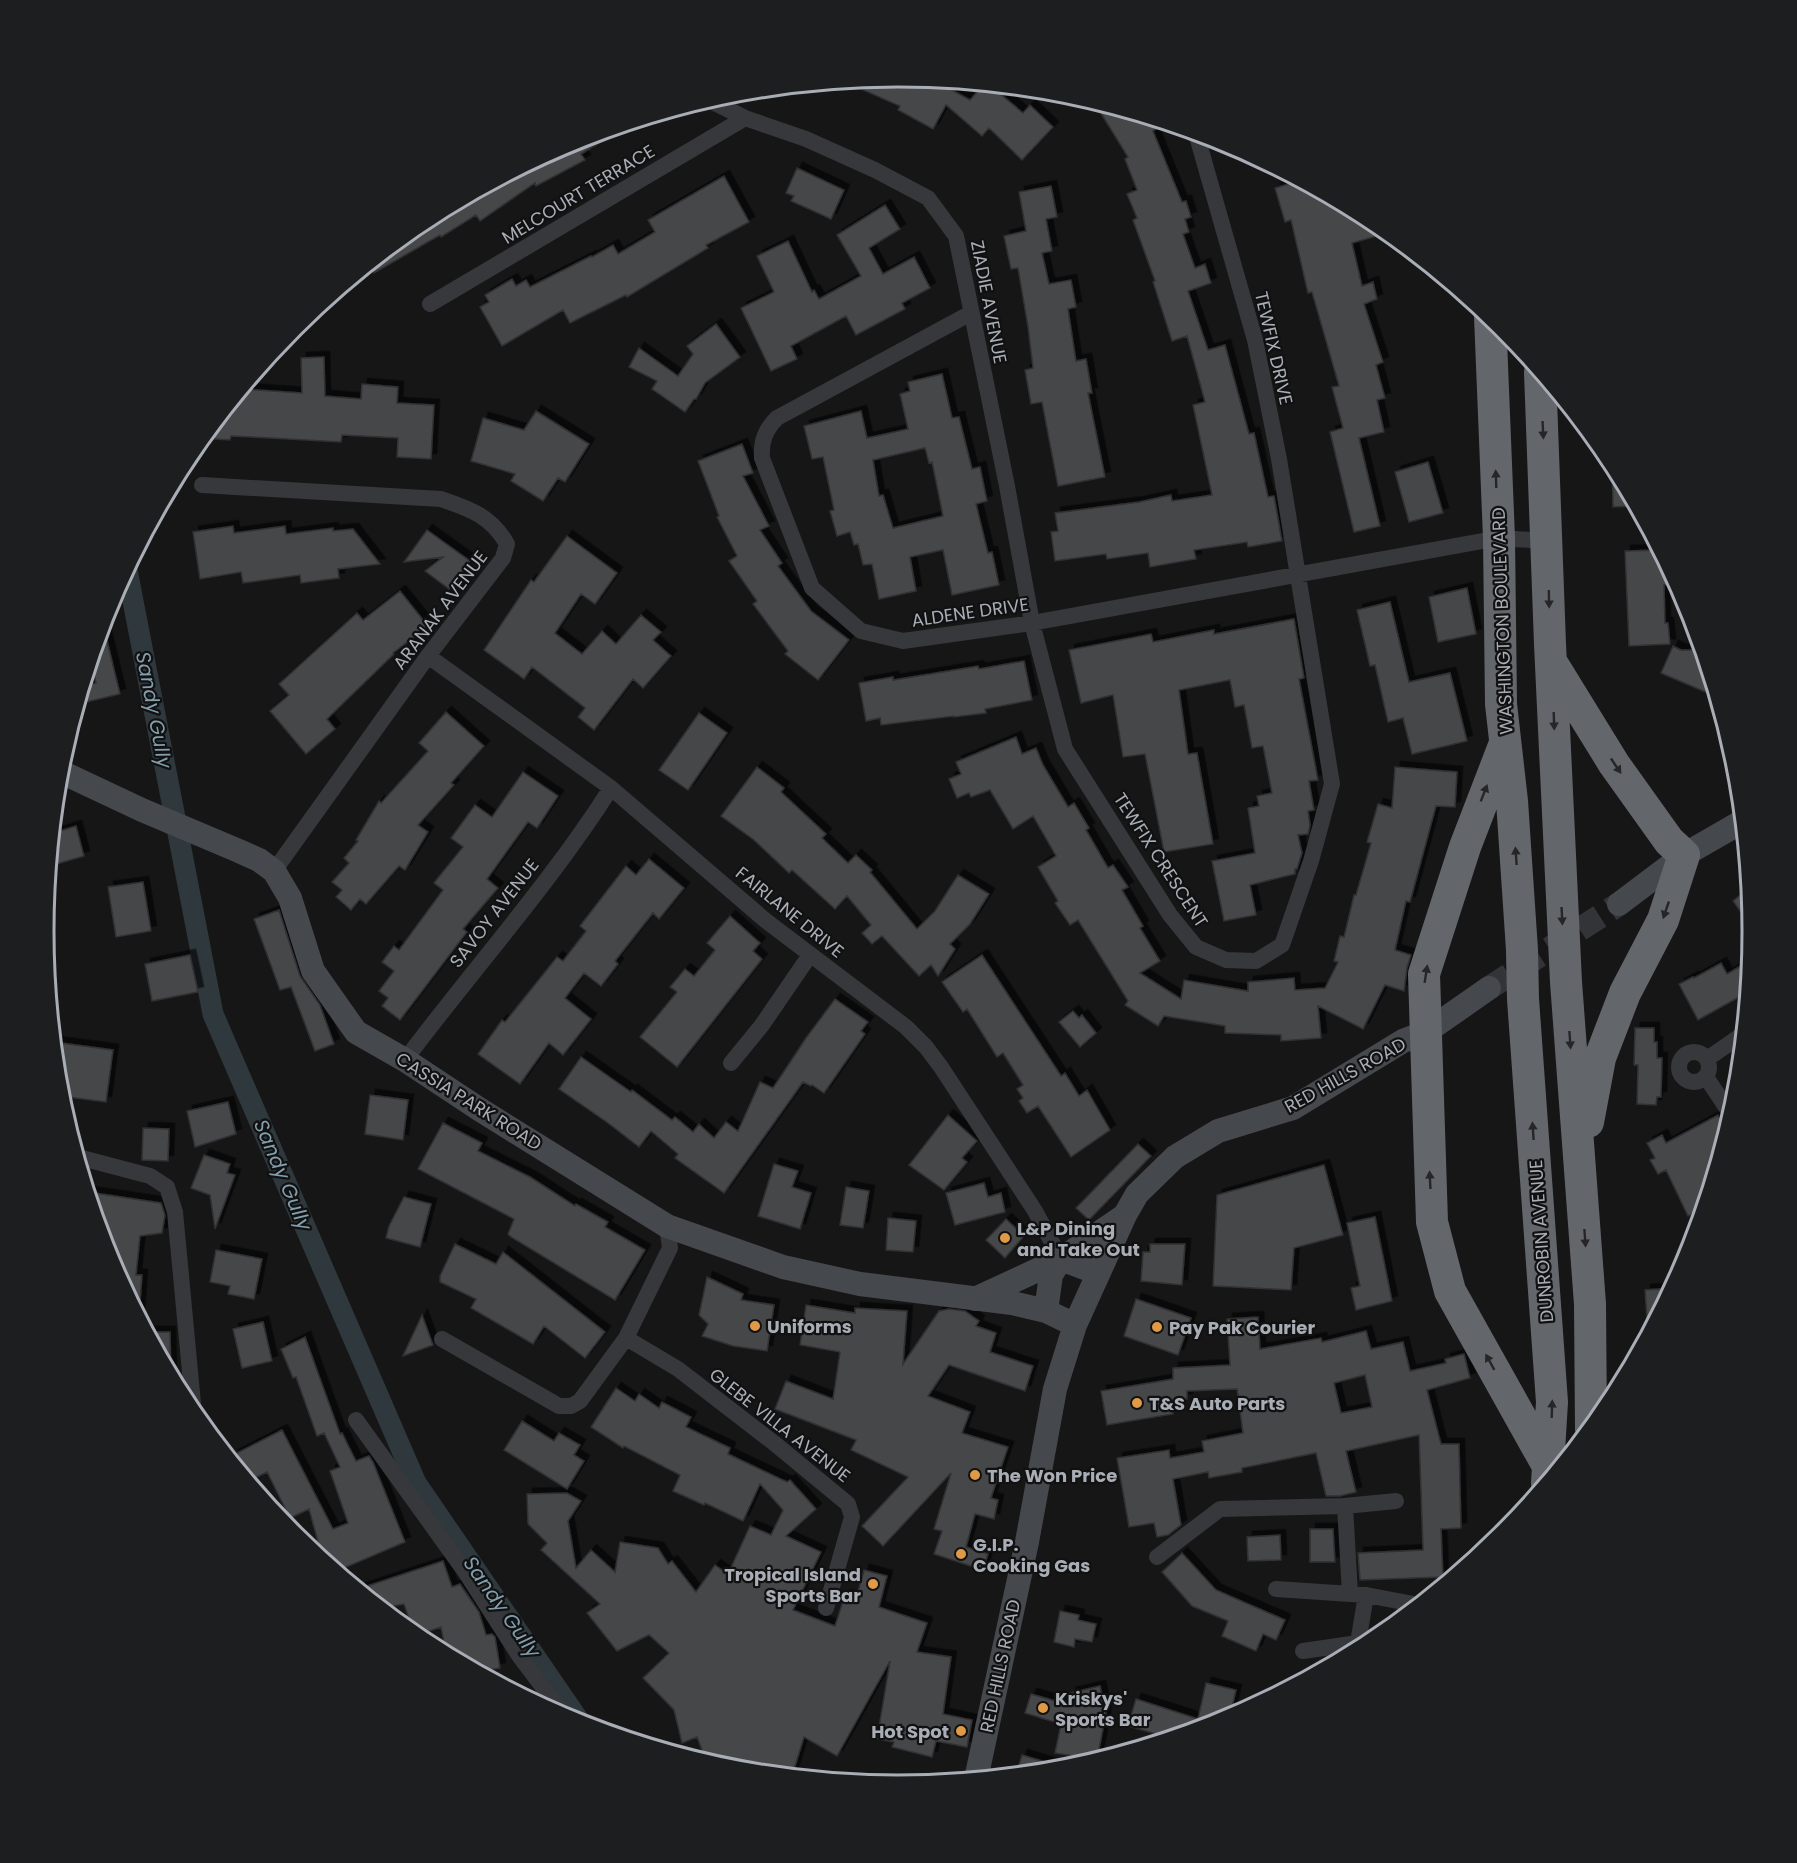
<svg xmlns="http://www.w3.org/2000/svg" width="1797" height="1863" viewBox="0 0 1797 1863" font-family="Poppins,sans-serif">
  <defs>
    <filter id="shadow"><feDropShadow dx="5.5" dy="-5.5" stdDeviation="0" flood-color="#0009"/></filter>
  </defs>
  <rect width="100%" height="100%" fill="#161617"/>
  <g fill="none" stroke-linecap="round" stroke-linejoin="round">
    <!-- canal -->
    <path stroke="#2f383c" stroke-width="21" d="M127,570L213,1014L416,1483L582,1725"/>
  </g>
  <!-- building -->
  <path fill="#45464a" stroke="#303033" stroke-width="1.5" fill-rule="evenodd" filter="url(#shadow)" d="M899,76L934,80L970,100L983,85L991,86L1023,113L1030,105L1053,127L1022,160L989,128L982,136L946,105L933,129L898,110L900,106L845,82Z
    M1094,102L1165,123L1153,131L1182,202L1186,201L1191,217L1185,219L1189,232L1183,234L1195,268L1205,264L1211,283L1188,291L1208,350L1225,345L1249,434L1254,433L1268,497L1274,496L1282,541L1248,547L1247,542L1194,550L1196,559L1150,567L1148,553L1107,559L1106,554L1055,561L1051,532L1058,531L1055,513L1139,502L1171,495L1172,501L1212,495L1193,405L1205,402L1187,336L1172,341L1153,282L1155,281L1133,220L1137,218L1127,194L1137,190L1125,159L1128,157Z
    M610,130L612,135L581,154L585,160L536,186L535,183L480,221L476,215L441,237L440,235L374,273L369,265L424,220L572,141Z
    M797,168L844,190L831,219L791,201L794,196L786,193Z
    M724,176L749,222L706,245L708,248L627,297L626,295L570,323L563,310L502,346L480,307L489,302L485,295L512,279L516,286L526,280L530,287L591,256L592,257L613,245L618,254L655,232L648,220Z
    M1299,181L1374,221L1388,233L1352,243L1362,286L1373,282L1377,299L1364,304L1383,362L1376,365L1385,398L1377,400L1384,432L1359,438L1380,526L1354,532L1330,432L1343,428L1332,387L1339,386L1312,292L1308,293L1291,220L1285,222L1275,188Z
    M1051,186L1057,217L1046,219L1052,251L1042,253L1049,284L1071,280L1076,307L1068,309L1076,361L1086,359L1092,393H1088L1105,477L1058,486L1042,402L1031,404L1025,370L1033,368L1028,327L1018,268L1011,269L1004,236L1026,231L1019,192Z
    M885,205L900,229L869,248L883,274L914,257L930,288L902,303L905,309L856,335L846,316L791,346L797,359L771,371L741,308L774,292L757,256L788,241L812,292L814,290L819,299L861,276L837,235Z
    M716,324L740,357L705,383L696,399H694L685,412L652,389L657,381L629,367L639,348L678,376L693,354L687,346Z
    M324,357L325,396L361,399L362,384L398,387L397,403L434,405L431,459L397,457L398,438L342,435L341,442L231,436L230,440L202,438L243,389L302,393L301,358Z
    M942,374L952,418L959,417L972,469L980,467L987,501L976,504L988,553L992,552L999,585L952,595L943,550L910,557L916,591L879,599L872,564L863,565L858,544L854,545L850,532L837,536L830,511L834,510L823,457L812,459L804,426L861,411L867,438L908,429L900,394L910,391L908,382ZM925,448L929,463L932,462L943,516L893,528L883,495L879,496L873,460Z
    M536,411L589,444L565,482L558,478L543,501L511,481L515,474L471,461L483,418L524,430Z
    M742,444L753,473L743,476L769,526L760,530L782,563L778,566L811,611L849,640L818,680L785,654L788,651L753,604L757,601L729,561L737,556L717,517L719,516L698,461Z
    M1428,462L1443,513L1409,522L1395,472Z
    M1612,462L1628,492L1636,506L1613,507Z
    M233,526L234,533L285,526L286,534L333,528V531L353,529L380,564L338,569L339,578L301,583L300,575L243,583L241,572L200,579L193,532Z
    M427,530L470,561L449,589L425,571L443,557L404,562Z
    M567,536L617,573L595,604L581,594L555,633L582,654L602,631L616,644L641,615L661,632L653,640L671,656L643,688L633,679L594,730L578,717L585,708L532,667L524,679L484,650L531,580L534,582Z
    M1659,550L1668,566V584L1664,585L1665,623H1668L1670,644L1629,646L1625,551Z
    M1467,588L1476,634L1438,642L1429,597Z
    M400,591L428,626L393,653L394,654L327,719L335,729L306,754L270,711L289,695L279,684L357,613L363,620Z
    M1390,602L1409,682L1450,673L1467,741L1412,754L1403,718L1388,722L1375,665L1370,666L1357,610Z
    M1294,619L1304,678L1299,679L1318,780L1309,781L1314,810L1308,811L1310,825L1308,834L1298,835L1302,853L1297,869H1295V874L1250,885L1256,915L1224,921L1212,861L1255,853L1248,808L1259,806L1257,796L1272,793L1263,746L1252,748L1244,705L1235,707L1230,680L1179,690L1188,754L1197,753L1213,844L1164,852L1145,754L1123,757L1113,695L1081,703L1069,650L1151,634L1153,642L1214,630V634Z
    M103,624L120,694L78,704L84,686L96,683L91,663Z
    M1673,646L1681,650H1696L1704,657L1717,697L1661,673Z
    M1024,661L1032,700L985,709L986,713L954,717V716L881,725L880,718L866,721L859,683L893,677V680L978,666L979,669Z
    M446,712L484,746L451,783L454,785L418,825L428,832L405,870L399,866L366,904L360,899L351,910L336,897L342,890L332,882L349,863L344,858L358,841L356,840L379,801L381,803L428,751L419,743Z
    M699,713L727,733L688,790L659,770Z
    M1016,737L1022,754L1036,748L1043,765L1068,807L1074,803L1089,828L1086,830L1108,868L1113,865L1128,887L1122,890L1143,926L1140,928L1160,961L1140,973L1181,999L1184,980L1248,991V982L1294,978L1295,990L1325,988L1338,962L1334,961L1340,936L1344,937L1354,895H1356L1371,843L1367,842L1378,804L1392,808L1395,767L1457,772L1455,807L1436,806L1410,902L1406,901L1395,950L1411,955L1407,968L1404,991L1385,985L1363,1029L1318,1006L1321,1038L1281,1041V1035L1225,1033V1026L1164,1016L1158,1026L1125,1005L1128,1001L1078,920L1070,925L1055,903L1058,901L1038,867L1056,856L1033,816L1013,829L990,790L971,797L969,793L957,798L949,779L961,774L956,762Z
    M757,767L784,788L781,792L826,834L822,838L848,863L856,855L872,870L870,872L917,929L935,911L958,875L989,894L970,924L950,944L955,949L938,976L931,965L919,976L882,936L872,944L862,933L871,925L847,896L835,909L792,870L789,873L754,840L721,816Z
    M523,772L558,796L537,828L528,822L487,879L498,888L463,929L467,932L400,1020L382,1006L388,998L379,991L394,971L382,962L394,946L399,950L443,890L434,883L463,847L451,838L475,805L492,817Z
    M76,826L84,856L50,866L53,833Z
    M649,859L684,888L659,919L653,913L615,961L618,964L601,986L584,973L565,998L591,1019L563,1055L549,1043L520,1084L478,1054L502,1020L505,1022L557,957L563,961L586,931L580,926L626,866L636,875Z
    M143,882L151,931L116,937L108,887Z
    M1749,888L1751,903L1753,929L1733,901Z
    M279,910L300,976L320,1005L334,1044L315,1051L291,987L280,990L254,919Z
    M730,916L760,943L753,951L762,959L677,1067L640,1037L677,992L670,987L685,969L694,976L715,950L707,943Z
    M190,955L198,992L152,1001L145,964Z
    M982,955L1061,1076L1065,1073L1079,1096L1087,1090L1110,1130L1071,1157L1038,1106L1027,1113L1019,1101L1023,1098L1017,1089L1023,1085L1003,1053L997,1057L967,1009L963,1012L942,982Z
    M1751,960L1748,992L1698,1020L1679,984L1693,977L1694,978L1721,963L1727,974Z
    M835,999L868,1022L861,1031L865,1034L824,1093L812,1085L811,1086L803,1082L724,1193L675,1158L678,1154L651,1131L639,1147L608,1123L559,1089L581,1057L631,1092L632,1090L672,1120L675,1117L693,1132L699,1124L714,1138L726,1122L738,1131L760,1082L773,1088L806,1038Z
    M1073,1011L1079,1018L1082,1015L1096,1033L1080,1047L1059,1022Z
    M1635,1028H1654V1042H1657V1058H1662L1661,1097H1657L1656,1105L1637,1104L1638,1065H1634Z
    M54,1042L113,1050L106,1102L60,1096Z
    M370,1095L408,1100L403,1140L365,1134Z
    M228,1102L236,1134L195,1147L187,1111Z
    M948,1115L977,1141L962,1158L967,1162L944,1190L909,1165Z
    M1718,1115L1727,1132L1704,1208L1688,1216L1666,1170L1658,1174L1650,1160L1655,1158L1647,1143L1662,1135L1666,1143Z
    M443,1123L482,1143L478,1151L530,1177L575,1206L576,1204L608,1222L605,1227L645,1250L615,1300L511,1237L508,1234L514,1219L418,1169Z
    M143,1128L169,1129L168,1161L142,1160Z
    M1138,1144L1151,1156L1089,1220L1076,1208Z
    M204,1155L230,1164L227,1173L235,1175L215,1229L210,1195L191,1188Z
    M774,1164L798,1171L792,1187L811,1193L800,1229L758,1216Z
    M1324,1165L1343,1235L1294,1248L1291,1290L1213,1286L1217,1195Z
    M984,1183L988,1197L1001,1193L1005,1212L955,1225L946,1193Z
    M846,1187L869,1191L863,1228L840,1225Z
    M88,1192L161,1203L165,1215L162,1233L140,1236L136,1275H142L139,1315L108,1258Z
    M404,1197L431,1204L420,1247L386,1238L389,1226Z
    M1375,1217L1392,1301L1356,1310L1351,1288L1360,1286L1347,1223Z
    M888,1218L916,1221L913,1252L886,1250Z
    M1006,1219L1024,1236L1005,1258L986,1240Z
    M455,1244L496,1264L503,1252L605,1332L585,1358L544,1326L533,1344L471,1308L476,1299L440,1282V1276Z
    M1150,1244H1185L1182,1285L1141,1281L1143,1252H1150Z
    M216,1250L262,1259L254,1299L228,1294L230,1286L210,1282Z
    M707,1277L743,1294L741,1300L774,1305L767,1351L733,1346L702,1336L708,1324L699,1315Z
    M1673,1288L1661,1310L1648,1335L1645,1290Z
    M1136,1299L1191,1318L1178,1355L1124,1336Z
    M806,1305L855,1313V1308L907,1311L903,1364L939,1311L949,1309L965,1311L979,1321L976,1326L996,1333L990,1352L1033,1366L1025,1391L949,1365L928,1396L970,1412L962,1433L1008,1447L991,1498L998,1500L994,1519L975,1514L966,1547L988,1554L983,1570L934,1554L942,1531L934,1529L951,1473L883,1546L862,1526L908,1477L851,1450L856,1440L775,1409L786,1381L833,1399L840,1352L800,1345Z
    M422,1315L433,1345L403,1356Z
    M1258,1317L1260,1349L1321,1338L1322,1342L1366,1331L1371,1349L1403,1342L1410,1371L1446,1363L1445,1359L1464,1354L1470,1378L1427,1390L1441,1444H1459L1461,1528L1441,1529L1443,1577L1360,1580L1358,1553L1423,1550L1419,1435L1346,1451L1356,1492L1340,1496H1326L1316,1453L1242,1468V1472L1209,1478L1208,1472L1173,1479L1181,1525L1168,1535L1157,1537L1154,1523L1129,1527L1117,1458L1169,1450L1170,1458L1204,1452L1202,1441L1243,1433L1237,1389L1187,1391V1399L1171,1400L1173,1414L1107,1425L1101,1391L1173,1379V1368L1230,1365L1227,1319ZM1365,1375L1372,1407L1341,1413L1334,1383Z
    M263,1322L272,1361L242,1368L233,1329Z
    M148,1332H170L171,1375L154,1344Z
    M305,1337L340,1434L342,1433L356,1461L369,1456L373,1462L405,1542L337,1571L323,1560L309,1509L290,1518L267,1472L249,1481L233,1455L282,1430L333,1529L348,1523L330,1471L340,1467L324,1433L317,1436L296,1377L293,1378L281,1349Z
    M616,1388L635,1401L639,1394L659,1408L662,1402L691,1417L686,1427L730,1448L728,1454L787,1482L790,1480L816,1509L786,1536L821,1552L793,1610L835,1626L845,1595L856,1599L864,1570L887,1576L879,1607L927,1623L917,1652L951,1657L943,1714L972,1720L967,1747L936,1741L932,1757L892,1747L894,1742L877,1739L890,1661L837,1756L804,1737L792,1776L731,1770L707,1763L697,1737L682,1743L674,1710L643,1678L669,1653L649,1635L617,1651L587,1613L600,1604L541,1550L547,1543L528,1524L527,1494L567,1493L581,1501L568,1521L576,1568L591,1550L615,1572L620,1542L658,1548L668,1564L672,1561L696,1592L715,1565L728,1574L750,1526L771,1535L783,1510L760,1484L743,1521L705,1503L704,1505L673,1491L680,1475L624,1446L623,1448L591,1427Z
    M522,1421L554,1441L559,1433L580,1445L574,1455L584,1461L567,1489L504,1450Z
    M1310,1529H1333L1335,1562H1310Z
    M1280,1535L1281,1560L1248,1561L1247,1537Z
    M1182,1553L1216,1590L1285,1620L1276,1640L1263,1634L1256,1651L1222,1636L1228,1621L1192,1606L1162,1572Z
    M443,1561L452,1587L460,1584L479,1612L486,1635L492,1634L495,1637L500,1668L478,1672L446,1654L441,1627L415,1636L404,1604L382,1608L358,1589Z
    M1060,1611L1079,1615L1078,1620L1096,1624L1092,1642L1075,1639L1074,1647L1054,1642Z
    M1206,1683L1236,1690L1229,1720L1170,1738L1128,1726L1136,1699L1198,1719Z
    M1100,1686L1106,1713L1097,1760L1055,1753L1061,1724L1025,1713L1031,1694L1073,1706L1070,1693Z
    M1022,1755L1069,1769L1016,1775Z"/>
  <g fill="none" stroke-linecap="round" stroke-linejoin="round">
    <!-- secondary-tunnel -->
    <path stroke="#333437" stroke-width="24" stroke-dasharray="24 12" stroke-linecap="butt" d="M1489,988L1619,904"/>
    <!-- lane -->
    <path stroke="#37383c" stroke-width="8" d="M1687,602L1689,624L1695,628"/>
    <!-- street -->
    <path stroke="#37383c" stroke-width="16" d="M709,100L745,118L806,139L875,170L928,198L956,236L1007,486L1032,623L1065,749L1170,915L1196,947L1226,960L1256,961L1282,945L1311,861L1332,784L1279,459L1255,340L1196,133
      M430,304L745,118
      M971,313L777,418C765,430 761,441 762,458L812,588L861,631L903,641L1032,623L1499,538L1547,541
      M202,485L441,499C470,509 491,516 507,544L503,558L428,656L274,871
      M428,656L611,788L765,920L906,1027L926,1047L941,1067L1035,1211L1061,1259
      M1679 1067a15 15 0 1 1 30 0a15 15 0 1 1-30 0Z
      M1707,1059L1743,1034
      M405,1060C473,969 550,884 611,788
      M731,1063L762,1025L810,955
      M1706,1077L1732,1116
      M78,1157L150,1176L167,1187L175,1212L194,1414
      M626,1338L678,1369L774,1443L848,1504L852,1517L826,1608
      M442,1339L559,1406H571L580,1401L626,1338L670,1248L667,1226
      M356,1420L464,1570L520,1657L567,1719
      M1157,1557L1220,1509L1345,1506
      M1276,1589L1366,1595L1419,1605
      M1350,1594L1345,1506L1396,1501
      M1362,1648L1358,1643L1366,1595
      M1303,1651L1358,1643"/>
    <!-- secondary -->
    <path stroke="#45484c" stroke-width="24" d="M59,771L142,810L239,851L259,860L274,871L290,898L313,971L356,1032L405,1060L479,1109L667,1226L783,1267L860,1284L1012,1303L1046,1311L1075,1325
      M1619,904L1684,855L1743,821
      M975,1299L1061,1259L1124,1216
      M1046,1311L1051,1275L1061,1259L1098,1273
      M976,1779L1027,1542L1055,1389L1075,1325L1125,1215L1137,1194L1175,1157L1218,1131L1293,1108L1403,1041L1426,1032L1489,988"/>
    <!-- highway -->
    <path stroke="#63676c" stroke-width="32" d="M1490,316L1499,538L1501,704L1512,801L1522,950L1523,999L1552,1402L1547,1483
      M1540,372L1550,644L1566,982L1590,1304L1591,1429
      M1553,665L1614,764L1669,841L1684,855L1663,920L1625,993L1600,1058L1588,1122
      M1505,743L1465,847L1424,974L1432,1222L1450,1291L1549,1468"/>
  </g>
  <!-- one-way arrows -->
  <defs><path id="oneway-solid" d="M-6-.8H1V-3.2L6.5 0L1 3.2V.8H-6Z" transform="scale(1.5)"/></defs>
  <g fill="#262628">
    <use href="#oneway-solid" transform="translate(1543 430) rotate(87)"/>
    <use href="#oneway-solid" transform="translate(1496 479) rotate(-92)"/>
    <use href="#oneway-solid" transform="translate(1549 599) rotate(89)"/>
    <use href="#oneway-solid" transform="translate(1554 721) rotate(88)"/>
    <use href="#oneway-solid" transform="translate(1616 766) rotate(56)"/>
    <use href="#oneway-solid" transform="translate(1484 793) rotate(-69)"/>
    <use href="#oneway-solid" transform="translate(1516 856) rotate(-94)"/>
    <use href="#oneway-solid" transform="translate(1666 910) rotate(109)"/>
    <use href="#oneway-solid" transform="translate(1562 916) rotate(87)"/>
    <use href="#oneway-solid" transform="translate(1426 974) rotate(-81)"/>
    <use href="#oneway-solid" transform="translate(1570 1040) rotate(86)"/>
    <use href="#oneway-solid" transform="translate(1533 1131) rotate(-94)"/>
    <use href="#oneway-solid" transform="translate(1430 1180) rotate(-93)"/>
    <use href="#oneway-solid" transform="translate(1585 1238) rotate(86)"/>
    <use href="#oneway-solid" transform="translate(1490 1362) rotate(-119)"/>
    <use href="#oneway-solid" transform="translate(1552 1409) rotate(-88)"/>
  </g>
  <!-- markers -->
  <g fill="#e09945" stroke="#111112" stroke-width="2">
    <circle cx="1005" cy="1238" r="6"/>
    <circle cx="755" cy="1326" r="6"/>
    <circle cx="1157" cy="1327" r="6"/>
    <circle cx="1137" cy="1403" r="6"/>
    <circle cx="975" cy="1475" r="6"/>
    <circle cx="961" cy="1554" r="6"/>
    <circle cx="873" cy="1584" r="6"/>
    <circle cx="1043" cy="1708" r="6"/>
    <circle cx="961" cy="1731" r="6"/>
  </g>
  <g text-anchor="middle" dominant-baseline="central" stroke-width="4.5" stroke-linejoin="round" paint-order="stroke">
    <!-- street labels -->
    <g font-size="18" fill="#a9aeb6" stroke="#111112">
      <text transform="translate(578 194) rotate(-31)">MELCOURT TERRACE</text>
      <text transform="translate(989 302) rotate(79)">ZIADIE AVENUE</text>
      <text transform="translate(1274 348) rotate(77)">TEWFIX DRIVE</text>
      <text transform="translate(440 610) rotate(-53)">ARANAK AVENUE</text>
      <text transform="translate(970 612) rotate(-8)">ALDENE DRIVE</text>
      <text transform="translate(1502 621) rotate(-92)">WASHINGTON BOULEVARD</text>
      <text transform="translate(1161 860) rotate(57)">TEWFIX CRESCENT</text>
      <text transform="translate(790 912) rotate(39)">FAIRLANE DRIVE</text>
      <text transform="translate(494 913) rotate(-52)">SAVOY AVENUE</text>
      <text transform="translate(1345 1075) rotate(-29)">RED HILLS ROAD</text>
      <text transform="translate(469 1101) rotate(32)">CASSIA PARK ROAD</text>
      <text transform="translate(1541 1241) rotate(-94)">DUNROBIN AVENUE</text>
      <text transform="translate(780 1425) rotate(38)">GLEBE VILLA AVENUE</text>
      <text transform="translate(1000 1666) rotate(-78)">RED HILLS ROAD</text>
    </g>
    <!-- poi labels -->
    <g font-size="18" font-weight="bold" fill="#a9aeb6" stroke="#111112" text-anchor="start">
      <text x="1017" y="1228">L&amp;P Dining<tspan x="1017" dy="21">and Take Out</tspan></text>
      <text x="767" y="1326">Uniforms</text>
      <text x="1169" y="1327">Pay Pak Courier</text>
      <text x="1149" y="1403">T&amp;S Auto Parts</text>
      <text x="987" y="1475">The Won Price</text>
      <text x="973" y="1544">G.I.P.<tspan x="973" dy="21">Cooking Gas</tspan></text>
      <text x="861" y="1574" text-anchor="end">Tropical Island<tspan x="861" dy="21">Sports Bar</tspan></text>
      <text x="1055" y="1698">Kriskys'<tspan x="1055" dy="21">Sports Bar</tspan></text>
      <text x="949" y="1731" text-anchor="end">Hot Spot</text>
    </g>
    <!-- water labels -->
    <g font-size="20" font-style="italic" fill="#839fae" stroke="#111112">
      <text transform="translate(154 710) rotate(79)">Sandy Gully</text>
      <text transform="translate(283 1175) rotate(67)">Sandy Gully</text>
      <text transform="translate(502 1607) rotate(55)">Sandy Gully</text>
    </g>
  </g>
  <!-- crop -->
  <path d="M0 0H1797V1863H0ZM54 931a844 844 0 1 1 1688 0a844 844 0 1 1-1688 0Z" fill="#1d1e1f" fill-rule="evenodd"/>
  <path fill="none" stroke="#a9aeb6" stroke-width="3" d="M54 931a844 844 0 1 1 1688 0a844 844 0 1 1-1688 0Z"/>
</svg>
